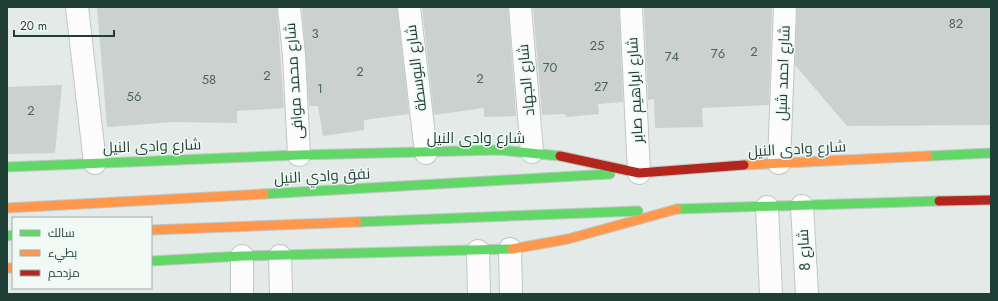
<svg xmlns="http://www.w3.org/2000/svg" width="998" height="301" viewBox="0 0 998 301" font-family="Jost,Cairo,sans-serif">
  <rect width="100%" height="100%" fill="#e3eae7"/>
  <!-- building -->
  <path fill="#cad1ce" d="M97,7H277L284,108L237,111V123L172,122L107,127Z
    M302,7H397L409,114L364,120V130L323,136L318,106H309Z
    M422,7H508L516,116L484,117V108L434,115Z
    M533,7H619L623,102L598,104L599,114L566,117L565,114L542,115Z
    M644,7H772L769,105L702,108L703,127L655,128L654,99L648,100Z
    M797,7H991V125L847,126L795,65Z
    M62,85L55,153L7,154V87Z"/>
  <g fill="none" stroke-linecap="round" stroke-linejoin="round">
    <!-- street casing -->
    <g stroke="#c0c7c4" stroke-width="24">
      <path id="street" d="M77,7L95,163
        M289,7L294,55L299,155
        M409,7L426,153
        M520,7L532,152
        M631,7L639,173
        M779,163L785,7
        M802,206L807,294
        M767,207L771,294
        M510,249L511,294
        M478,251L479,294
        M242,256V294
        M280,256L281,294"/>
    </g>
    <!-- fast casing -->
    <g stroke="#bfc8c4" stroke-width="11">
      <path id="fast" d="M928,156L991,153
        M7,167L299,155L499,150L560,156
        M264,194L610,174
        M677,209L939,201
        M357,222L638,211
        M7,236L13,235
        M151,261L242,256L512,249"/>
    </g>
    <!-- slow casing -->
    <g stroke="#bfc8c4" stroke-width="11">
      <path id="slow" d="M744,165L928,156
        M7,208L264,194
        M151,230L357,222
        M512,249L568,239L677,209
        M7,268H13"/>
    </g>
    <!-- jam casing -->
    <g stroke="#bfc8c4" stroke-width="11">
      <path id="jam" d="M560,156L639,173L744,165
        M939,201L991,200"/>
    </g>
    <!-- street -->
    <use href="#street" stroke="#fbfcfb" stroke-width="22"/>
    <!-- fast -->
    <use href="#fast" stroke="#63d668" stroke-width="9"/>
    <!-- slow -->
    <use href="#slow" stroke="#ff974d" stroke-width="9"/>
    <!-- jam -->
    <use href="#jam" stroke="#b3261e" stroke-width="9"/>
  </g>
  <g text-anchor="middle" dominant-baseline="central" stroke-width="3" stroke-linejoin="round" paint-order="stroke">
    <!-- number labels -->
    <g font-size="13" fill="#4a645d">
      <text x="956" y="23">82</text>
      <text x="315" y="33">3</text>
      <text x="597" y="45">25</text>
      <text x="754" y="51">2</text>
      <text x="718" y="53">76</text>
      <text x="672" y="56">74</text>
      <text x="550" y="67">70</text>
      <text x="360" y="71">2</text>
      <text x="267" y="75">2</text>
      <text x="480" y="78">2</text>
      <text x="209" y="79">58</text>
      <text x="601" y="86">27</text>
      <text x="320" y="88">1</text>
      <text x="134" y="96">56</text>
      <text x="31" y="110">2</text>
    </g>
    <!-- street labels -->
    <g font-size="15" fill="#1f3f36" stroke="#f1f9f5">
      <text transform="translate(416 68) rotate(-97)">شارع البوسطة</text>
      <text transform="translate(783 73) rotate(-88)">شارع احمد شبل</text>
      <text transform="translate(526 80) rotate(-95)">شارع الجهاد</text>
      <text transform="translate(294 81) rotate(-94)">شارع محمد موافى</text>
      <text transform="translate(635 90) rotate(-93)">شارع ابراهيم صابر</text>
      <text x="476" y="138">شارع وادى النيل</text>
      <text transform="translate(152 146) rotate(-2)">شارع وادى النيل</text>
      <text transform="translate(797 149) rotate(-3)">شارع وادى النيل</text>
      <text transform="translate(322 176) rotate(-3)">نفق وادي النيل</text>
      <text transform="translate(804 250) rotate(-93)">شارع 8</text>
    </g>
  </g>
  <!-- border -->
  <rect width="998" height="301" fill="none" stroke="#1f3f36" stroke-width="16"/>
  <!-- legend -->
  <rect x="12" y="217" width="140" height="72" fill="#f1f9f5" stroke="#9dafa9"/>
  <rect x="20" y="230" width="20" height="6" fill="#63d668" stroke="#9dafa9"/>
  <text x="48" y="237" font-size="12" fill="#1f3f36">سالك</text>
  <rect x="20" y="250" width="20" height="6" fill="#ff974d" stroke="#9dafa9"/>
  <text x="48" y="257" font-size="12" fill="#1f3f36">بطيء</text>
  <rect x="20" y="270" width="20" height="6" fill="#b3261e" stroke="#9dafa9"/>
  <text x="48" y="277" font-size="12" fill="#1f3f36">مزدحم</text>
  <!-- scale -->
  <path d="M14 30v6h100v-6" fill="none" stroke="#1f3f36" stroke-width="2"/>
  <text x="20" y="30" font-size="12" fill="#1f3f36" stroke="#f1f9f5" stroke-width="3" paint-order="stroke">20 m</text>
</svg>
